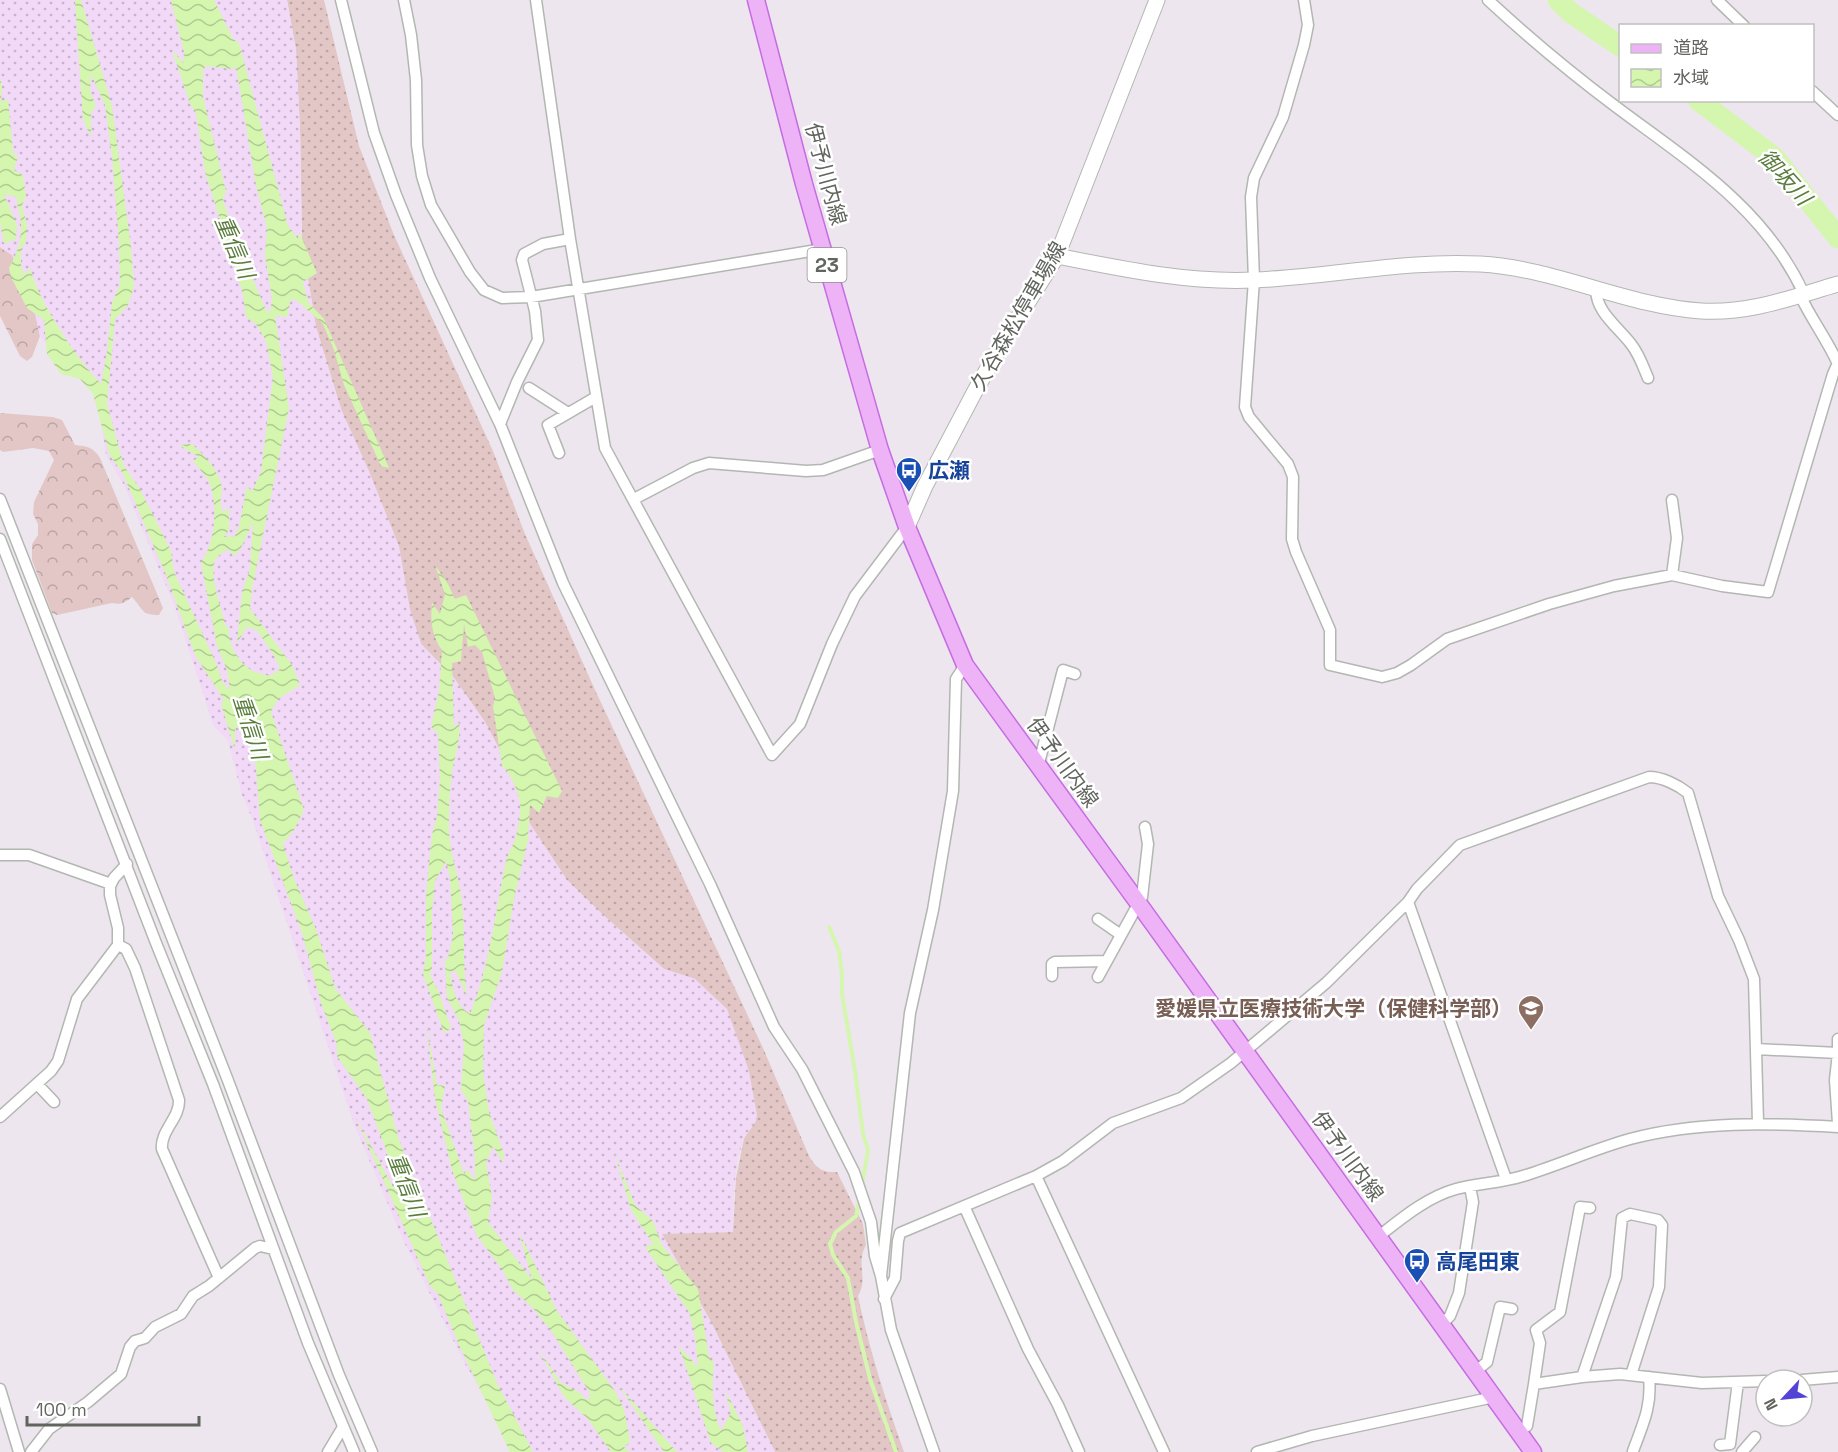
<svg xmlns="http://www.w3.org/2000/svg" width="1838" height="1452" viewBox="0 0 1838 1452" font-family="'Space Grotesk','Noto Sans JP',sans-serif">
  <defs>
    <pattern id="grass-dots" width="8" height="8" patternUnits="userSpaceOnUse" patternTransform="scale(1.5)"><rect width="8" height="8" fill="#e3c7c6"/><path d="M2 2h.1M6 6h.1" fill="none" stroke="#bba5a4" stroke-width="1.8" stroke-linecap="round"/></pattern>
    <pattern id="forest-crowns" width="20" height="18" patternUnits="userSpaceOnUse" patternTransform="scale(1.5)"><rect width="20" height="18" fill="#e3c7c6"/><path d="M2 6a3 3 0 1 1 6 0M12 15a3 3 0 1 1 6 0" fill="none" stroke="#bba5a4"/></pattern>
    <pattern id="sand-dots" width="8" height="8" patternUnits="userSpaceOnUse" patternTransform="scale(1.5)"><rect width="8" height="8" fill="#f1d9f7"/><path d="M2 2h.1M6 6h.1" fill="none" stroke="#c7b4cb" stroke-width="1.8" stroke-linecap="round"/></pattern>
    <pattern id="water-waves" width="16" height="10" patternUnits="userSpaceOnUse" patternTransform="scale(1.5)"><rect width="16" height="10" fill="#d5f6af"/><path d="M0 5q4-4 8 0t8 0" fill="none" stroke="#b0cb92"/></pattern>
  </defs>
  <rect width="100%" height="100%" fill="#ede6ee"/>
  <!-- grass -->
  <path fill="url(#grass-dots)" d="M287,0H324L359,146L394,235L493,451L525,534L596,692L763,1048L809,1156C816,1168 822,1173 837,1172L863,1224L866,1245C855,1265 869,1277 858,1296C869,1349 886,1401 904,1452H775L711,1322L661,1233L733,1232L736,1178L744,1138L756,1121L695,979L664,969L602,914L567,880L530,824L516,781L485,722L454,678L421,644L341,409L316,327L302,242L300,129L296,50Z"/>
  <!-- forest -->
  <path fill="url(#forest-crowns)" d="M0,247L12,255L33,304L40,336L32,357L27,361L20,356L0,316Z
    M0,413L53,417L62,420L75,445C87,446 93,447 100,458L163,608L159,615C141,615 143,609 132,597C125,603 121,605 112,603L57,615L52,613L32,560V544L38,535V524L33,514L34,502L54,460L49,451L33,448L3,452L0,450Z"/>
  <!-- sand -->
  <path fill="url(#sand-dots)" d="M0,0H287L296,50L300,129L302,242L316,327L341,409L369,471L399,546L410,609L421,644L454,678L485,722L516,781L530,824L567,880L602,914L664,969L695,979L727,1009L749,1071L757,1115C756,1125 747,1130 744,1139C733,1166 734,1203 733,1232L662,1234L711,1322L775,1452H522L467,1368L405,1244L355,1127L253,821L242,795L228,741L213,725L175,607L124,485L106,455L96,389L63,366L40,336L33,304L12,255L0,247Z"/>
  <!-- water -->
  <path fill="url(#water-waves)" fill-rule="evenodd" d="M75,0H81L112,106L131,247L134,287L128,305L115,319L107,404L124,466L140,489L171,551L174,572L216,663L223,683L230,690L227,670L217,646L201,563C215,542 218,508 210,484C207,476 198,468 193,461L199,457L179,445L192,444C204,455 216,467 221,483C224,494 217,500 223,512L229,508V530L224,537L235,536L239,527L247,486L252,492L261,472L273,377L266,341L256,324L246,317L243,294L205,172L196,113L190,104L172,50L183,63L184,52L171,0H214L233,39L239,43L288,226L298,239L299,232L317,273L303,282L308,302L324,319L389,468L381,466L344,385L334,350L323,324L300,303L291,298L287,317L275,316L289,408L252,589L250,609L292,665L300,685L278,699L271,712L304,810L294,830L283,844L293,876L317,932L335,988L370,1033L399,1140L497,1383L533,1452H510L458,1343L438,1294L430,1286L354,1114L394,1189V1177L385,1147L367,1099L337,1056V1045L321,1003L302,933L260,820L256,767L251,745L249,738L235,726V750L221,704L224,700L195,655L166,575L122,472L110,456L93,394L80,379L61,374L47,354L44,320L27,308L11,277L9,268C18,252 24,234 20,216C19,209 16,204 17,197L4,194L17,225L16,239L4,244L0,222V79L2,85L1,102L8,99L13,152L18,157L14,170L23,175L26,197L22,205L27,226L26,242L21,249V265L25,275L30,268C40,304 75,356 101,384L107,352L112,303L120,284L119,242L112,156L105,105L91,74L90,91L96,106L91,113V138L83,119ZM206,66L231,69L236,67L256,185L267,228L265,255L272,299L270,313L266,310L233,232L223,199L226,191L203,97V70ZM253,522L250,569L242,592L237,643L247,627L257,630L275,657L280,669L270,676C264,674 256,673 251,670C238,662 228,644 229,629L225,624C222,609 209,575 215,561C217,556 224,551 229,549L233,556L240,550Z
    M435,565L448,584L455,599L466,595L562,791L558,798L547,796L539,813L530,805L528,840L514,899L502,972L484,1025L483,1072L489,1112L504,1154L503,1163L493,1146L486,1163L492,1197L488,1222L532,1280L519,1232L557,1311L615,1391L624,1409L630,1441L628,1445L623,1446L630,1452H611L587,1418L564,1397L537,1347L561,1383L579,1392L588,1401L590,1393L550,1329L533,1308L513,1290L502,1269L477,1236L452,1170L435,1098L426,1021L437,1085L445,1086L441,1108L464,1174L467,1169L475,1180V1159L468,1101L461,1090L464,1045L459,1020L447,998L445,962L449,954L453,935L450,877L446,861L435,881L432,910V968L430,975L439,993L451,1028L444,1033L423,974L426,955V895L432,834L437,817L440,780L438,733L431,727L439,691L442,650C432,637 430,620 432,603L440,614L445,594ZM464,624L468,647L475,645L482,652L495,698L493,707L502,766C511,774 518,791 520,803C521,813 518,830 515,840C512,847 508,853 506,861C495,913 490,965 470,1014C454,1004 453,988 450,971L456,972L467,996C462,963 466,929 461,895C457,870 447,844 449,818C449,803 450,787 452,772C455,755 461,740 459,722L454,728L452,663L461,661Z
    M614,1152L635,1205L653,1221L662,1245L698,1289L709,1357L714,1363C712,1385 711,1410 721,1430L731,1413L725,1390L743,1426L748,1452H724L711,1443L679,1346L698,1367L695,1335L689,1312L645,1247L653,1244L631,1210Z
    M618,1385L677,1452H664Z"/>
  <g fill="none" stroke-linecap="round" stroke-linejoin="round">
    <!-- stream -->
    <path stroke="#d5f6af" stroke-width="4" d="M829,927L839,951L842,975V994L855,1071L863,1134L868,1150L862,1185
      M860,1198L856,1216L836,1232L830,1244L833,1255L848,1278L856,1322L870,1379L896,1452"/>
    <!-- river -->
    <path stroke="#d5f6af" stroke-width="21" d="M1558,0L1570,12L1620,46
      M1698,100L1775,158L1838,238"/>
    <!-- street casing -->
    <g stroke="#b3b7b1" stroke-width="13">
      <path id="street" d="M341,0L374,133L396,195L430,278L500,424L563,583L710,884L774,1027L802,1069L854,1172L871,1222L875,1256L881,1276
        M404,0L411,35L416,80L417,145L422,176L431,205L470,272L484,290L502,298L531,297L823,249
        M536,0L570,239L605,448L772,755L800,724L832,644L855,596L907,527
        M1304,0L1308,25L1304,45L1283,117L1254,178L1251,197L1254,280L1245,407L1249,417L1288,464L1293,477L1292,539L1296,552L1330,630V665L1382,677L1397,673L1411,665L1447,639L1549,604L1614,586L1672,575L1722,586L1768,592L1833,374L1838,363
        M1488,0C1528,37 1571,73 1615,106C1688,161 1764,207 1804,294
        M1717,0L1744,26
        M1812,91L1838,115
        M1596,289C1596,312 1617,326 1631,344C1639,354 1643,366 1648,378
        M1800,295C1811,319 1827,339 1838,364
        M529,388L568,413
        M500,424L517,382L538,340L535,311L522,260L524,254L543,244L570,239
        M559,453L548,425L596,397
        M0,499L227,1078L339,1375L372,1452
        M634,499L693,468L709,463L806,471L823,470L880,450
        M0,539L156,943L213,1084L308,1343L354,1452
        M1672,575L1677,538L1672,500
        M1035,762L1040,759L1063,670L1075,674
        M0,855H29L111,884
        M1098,919L1121,935
        M118,945L126,949L135,968L179,1100C180,1118 160,1131 162,1149L219,1278
        M1052,976V964L1055,962L1107,961
        M1098,977L1142,897L1148,844L1145,827
        M1756,1049L1838,1053V1039
        M1838,1053L1835,1080L1838,1123
        M37,1084L54,1102
        M0,1117L51,1071L58,1061L77,999L118,945V928L110,895V886L114,878L127,864
        M1036,1176L1063,1161L1113,1123L1181,1098L1231,1063L1326,983L1408,902
        M1506,1179L1408,902L1417,889L1460,845L1649,777C1662,777 1678,785 1688,793L1718,896L1739,940L1754,979L1758,1123
        M965,1208L1028,1349L1058,1405L1079,1452
        M1379,1236C1402,1218 1427,1197 1456,1189C1478,1183 1501,1183 1523,1176C1559,1165 1594,1149 1630,1139C1698,1121 1769,1123 1838,1127
        M884,1299L895,1278L898,1241L900,1233L1036,1176L1164,1452
        M1442,1324L1450,1316L1459,1293L1473,1202L1470,1187
        M1476,1371L1487,1362L1500,1307L1512,1309
        M1582,1377L1616,1277L1622,1218L1630,1214L1658,1220L1662,1225L1659,1287L1631,1375
        M1802,1380L1838,1377
        M1534,1384L1540,1343L1536,1330L1560,1312L1580,1207L1590,1208
        M0,1389L19,1452
        M1519,1432L1527,1426L1534,1384L1582,1377L1620,1374L1702,1383L1766,1381
        M1720,1445L1730,1444L1738,1382
        M1633,1451C1643,1424 1652,1406 1649,1377
        M31,1452L49,1429L88,1402L121,1374L130,1347L135,1341L145,1338L155,1327L181,1314L193,1296L209,1286L255,1248L260,1246L273,1249
        M328,1452L343,1427
        M934,1452L891,1330L881,1276L910,1013L933,910L953,791L956,679L965,665
        M1257,1452L1312,1436L1494,1397
        M1742,1452L1755,1437"/>
    </g>
    <!-- secondary casing -->
    <g stroke="#b3b7b1" stroke-width="17">
      <path id="secondary" d="M1057,256C1122,269 1188,283 1254,280C1330,277 1404,260 1480,264C1555,268 1626,306 1701,311C1749,314 1793,297 1838,284
        M907,527L925,486L974,393L1001,345L1057,256L1157,0"/>
    </g>
    <!-- primary casing -->
    <g stroke="#c56ce2" stroke-width="19">
      <path id="primary" d="M756,0L804,184L880,450L907,527L965,665L1139,904L1533,1452"/>
    </g>
    <!-- street -->
    <use href="#street" stroke="#fff" stroke-width="10"/>
    <!-- secondary -->
    <use href="#secondary" stroke="#fff" stroke-width="15"/>
    <!-- primary -->
    <use href="#primary" stroke="#eeb3f6" stroke-width="16"/>
  </g>
  <!-- icons -->
  <defs>
    <g id="bus-pin" transform="scale(1.35)"><path d="M0 17L-7.5 6A9.5 9.5 0 1 1 7.5 6Z" fill="#1a4fb4" stroke="#fff"/><path d="M-5-6H5V4H4V6H2V4H-2V6H-4V4H-5ZM-3.5-4V0h7V-4ZM-3.5 1.2v1.5H-2V1.2ZM2 1.2v1.5H3.5V1.2Z" fill="#fff"/></g>
    <g id="university-pin" transform="scale(1.35)"><path d="M0 17L-7.5 6A9.5 9.5 0 1 1 7.5 6Z" fill="#8d6e63" stroke="#fff"/><path d="M0-5L7-2L0 1L-7-2ZM-4 1L0 2.5L4 1V4Q0 6-4 4Z" fill="#fff"/></g>
  </defs>
  <g fill-rule="evenodd">
    <use href="#bus-pin" x="909" y="470"/>
    <use href="#university-pin" x="1531" y="1008"/>
    <use href="#bus-pin" x="1417" y="1261"/>
  </g>
  <g text-anchor="middle" dominant-baseline="central" stroke-width="5" stroke-linejoin="round" paint-order="stroke">
    <!-- shield labels -->
    <rect fill="#fff" stroke="#90938e" stroke-width="1.5" x="807.5" y="248" width="39" height="34" rx="4.5"/>
    <g font-size="20" font-weight="bold" fill="#61655e">
      <text x="827" y="265">23</text>
    </g>
    <!-- street labels -->
    <g font-size="21" fill="#61655e" stroke="#fff">
      <text transform="translate(826 174) rotate(75)">伊予川内線</text>
      <text transform="translate(1018 316) rotate(-60)">久谷森松停車場線</text>
      <text transform="translate(1063 762) rotate(54)">伊予川内線</text>
      <text transform="translate(1348 1156) rotate(54)">伊予川内線</text>
    </g>
    <!-- transit labels -->
    <g font-size="21" font-weight="bold" fill="#164399" stroke="#fff" text-anchor="start">
      <text x="928" y="470">広瀬</text>
      <text x="1436" y="1261">高尾田東</text>
    </g>
    <!-- education labels -->
    <g font-size="21" font-weight="bold" fill="#785e54" stroke="#fff" text-anchor="end">
      <text x="1512" y="1008">愛媛県立医療技術大学（保健科学部）</text>
    </g>
    <!-- water labels -->
    <g font-size="22" font-style="italic" fill="#5a7d3d" stroke="#fff">
      <text transform="translate(1785 177) rotate(48)">御坂川</text>
      <text transform="translate(235 247) rotate(67)">重信川</text>
      <text transform="translate(251 727) rotate(72)">重信川</text>
      <text transform="translate(407 1185) rotate(69)">重信川</text>
    </g>
  </g>
  <!-- legend -->
  <rect x="1619" y="24" width="195" height="78" fill="#ffffff" stroke="#c0c1bf" stroke-width="1.5"/>
  <rect x="1631" y="44" width="30" height="9" fill="#eeb3f6" stroke="#c0c1bf" stroke-width="1.5"/>
  <text x="1673" y="54" font-size="18" fill="#61655e">道路</text>
  <rect x="1631" y="69" width="30" height="18" fill="url(#water-waves)" stroke="#c0c1bf" stroke-width="1.5"/>
  <text x="1673" y="84" font-size="18" fill="#61655e">水域</text>
  <!-- north arrow -->
  <g transform="translate(1784 1398) rotate(244)"><circle r="28" fill="#ffffff" stroke="#c0c1bf" stroke-width="1.5"/>
  <path d="M0-4.5L10 22L0 15L-10 22Z" fill="#5444d6"/>
  <text y="-9" font-size="16" font-weight="bold" text-anchor="middle" fill="#61655e">N</text>
  </g>
  <!-- scale -->
  <path d="M27 1416v9h172v-9" fill="none" stroke="#61655e" stroke-width="3"/>
  <text x="36" y="1416" font-size="18" fill="#61655e" stroke="#ffffff" stroke-width="4.5" paint-order="stroke">100 m</text>
</svg>
